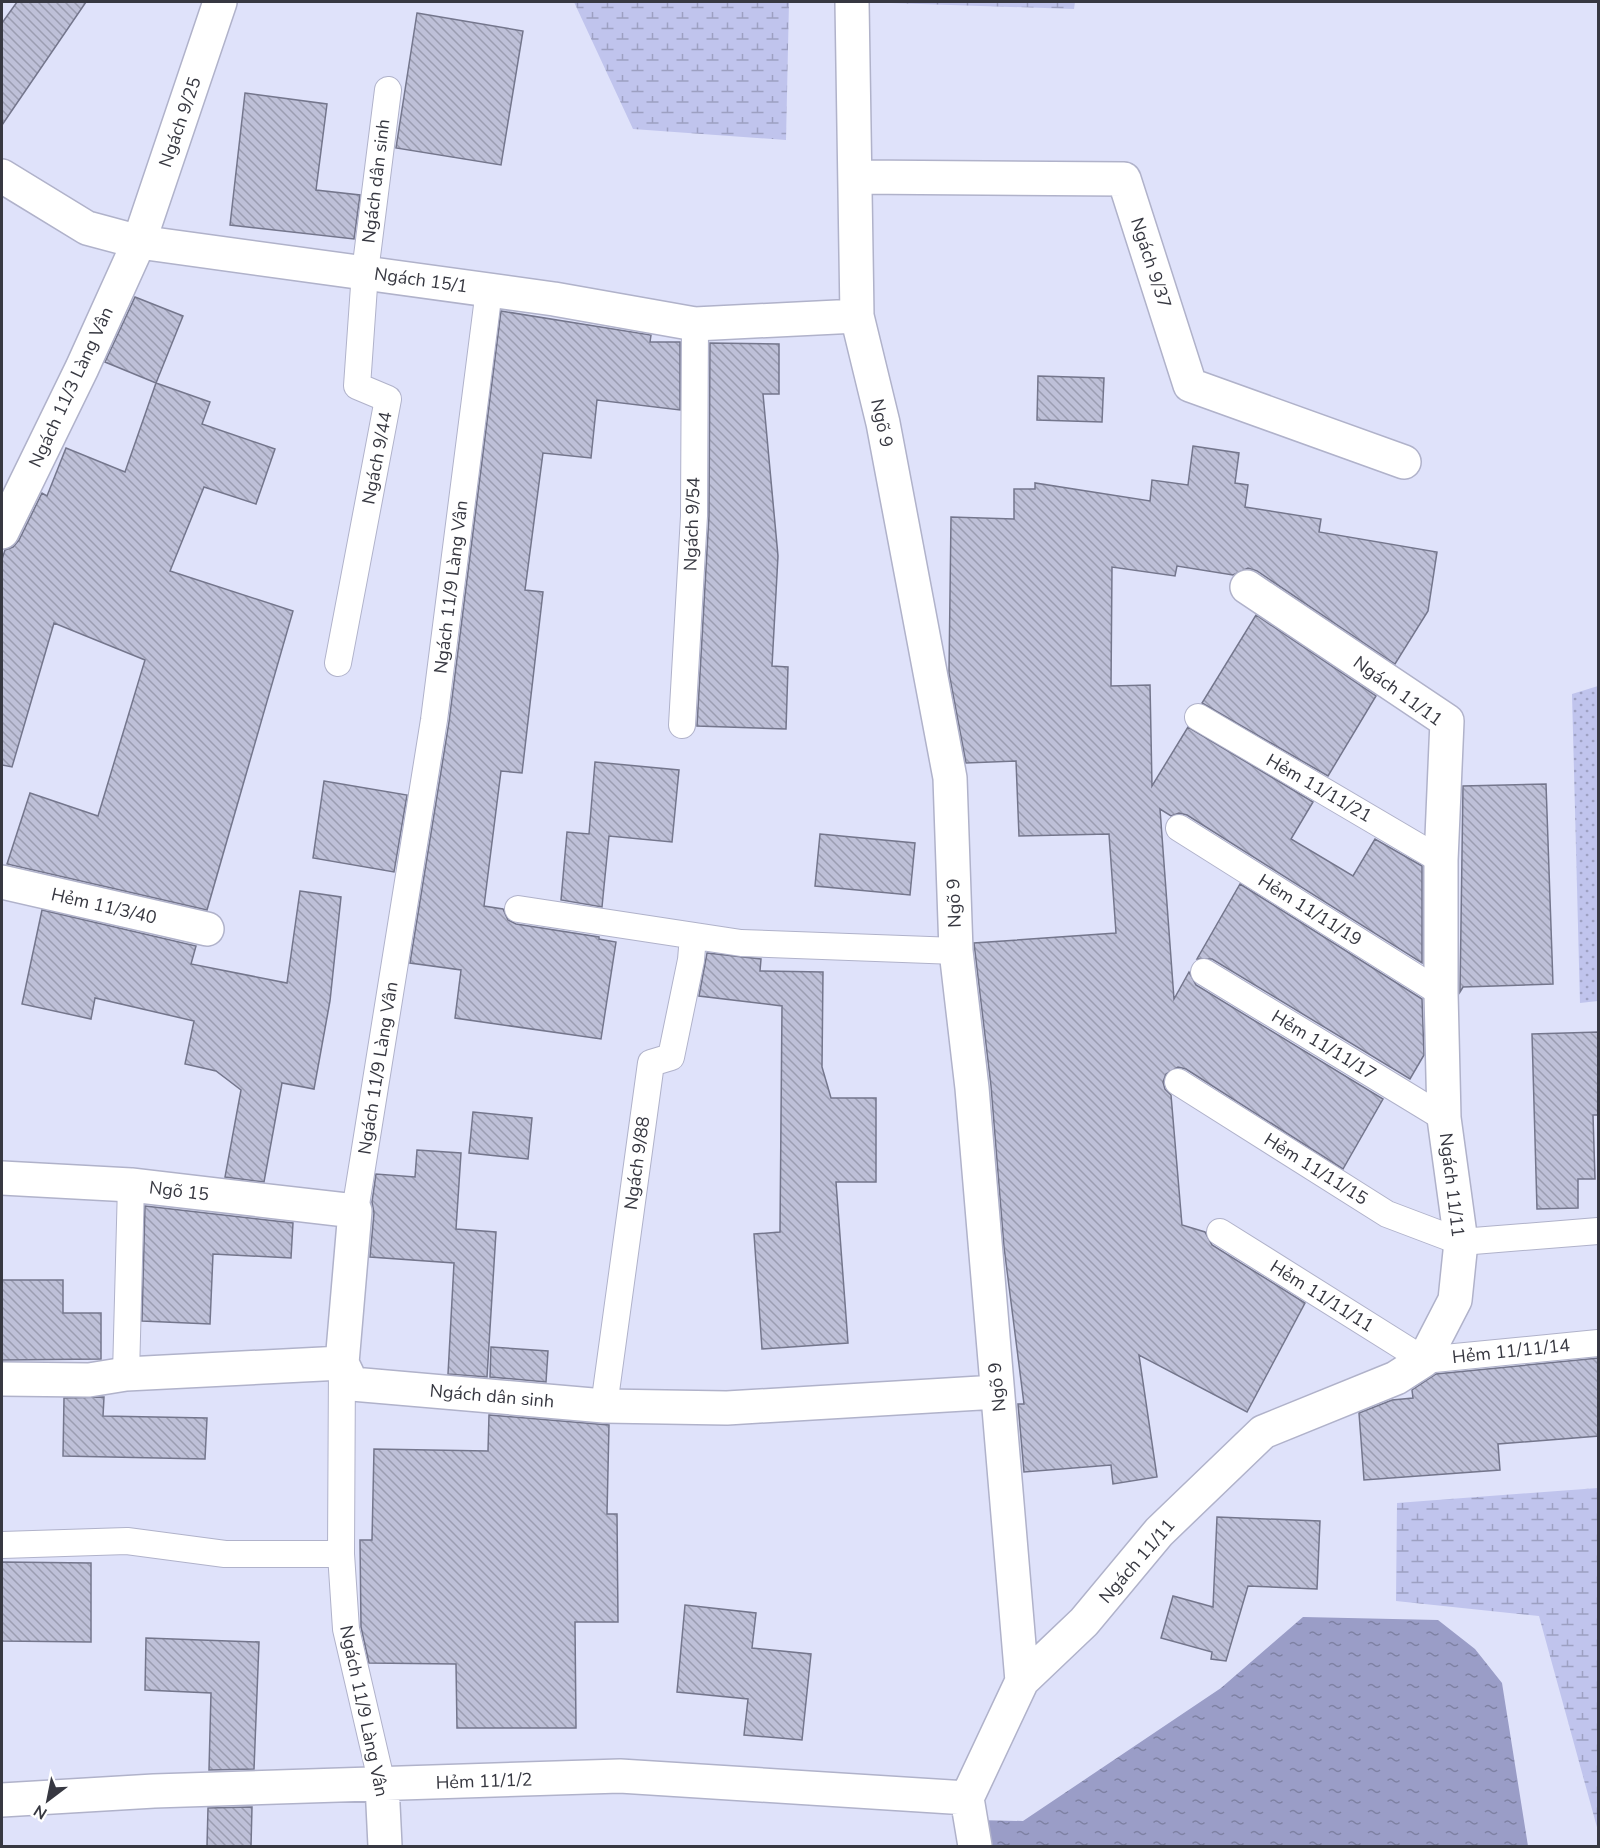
<svg xmlns="http://www.w3.org/2000/svg" width="1600" height="1848" viewBox="0 0 1600 1848" font-family="'Nunito Sans',sans-serif">
  <defs>
    <pattern id="grass-dots" width="8" height="8" patternUnits="userSpaceOnUse" patternTransform="scale(1.5)"><rect width="8" height="8" fill="#c0c4ed"/><path d="M2 2h.1M6 6h.1" fill="none" stroke="#9da0c2" stroke-width="1.8" stroke-linecap="round"/></pattern>
    <pattern id="wetland-marsh" width="20" height="14" patternUnits="userSpaceOnUse" patternTransform="scale(1.5)"><rect width="20" height="14" fill="#c0c4ed"/><path d="M1 5h8M5 5V1M11 12h8M15 12V8" fill="none" stroke="#9da0c2"/></pattern>
    <pattern id="water-ripples" width="26" height="14" patternUnits="userSpaceOnUse" patternTransform="scale(1.5)"><rect width="26" height="14" fill="#9a9dc7"/><path d="M2 4q2-2 4 0t4 0M15 11q2-2 4 0t4 0" fill="none" stroke="#7e81a3"/></pattern>
    <pattern id="building-back-hatch" width="6" height="6" patternUnits="userSpaceOnUse" patternTransform="scale(1.5)"><rect width="6" height="6" fill="#bec0d8"/><path d="M-1 5l2 2M0 0l6 6M5-1l2 2" fill="none" stroke="#9b9db1"/></pattern>
  </defs>
  <rect width="100%" height="100%" fill="#dfe2fa"/>
  <!-- grass -->
  <path fill="url(#grass-dots)" d="M1598,686V1001L1580,1003L1572,694Z"/>
  <!-- wetland -->
  <path fill="url(#wetland-marsh)" d="M574,2H789L786,140L633,129Z
    M861,2H1075L1074,9Z
    M1598,1488V1831L1539,1616L1396,1601L1397,1503Z"/>
  <!-- water -->
  <path fill="url(#water-ripples)" d="M1303,1617L1438,1620L1475,1649L1502,1683L1528,1846H967L976,1820L1023,1821L1221,1688Z"/>
  <!-- building -->
  <path fill="url(#building-back-hatch)" stroke="#74768c" stroke-width="1.5" d="M17,2H86L2,125V23Z
    M417,13L523,31L501,165L396,148Z
    M245,93L327,104L316,190L360,195L354,239L230,225Z
    M135,297L183,316L156,383L105,362Z
    M501,311L651,335L650,342H680V410L597,400L591,458L543,453L525,590L543,592L522,773L501,771L484,906L503,909L508,920L516,924L599,937V939L616,942L601,1039L455,1018L461,970L410,963L449,722Z
    M710,343L779,344V394H763L778,556L772,666L788,667L786,729L697,726L709,516Z
    M1038,376L1104,378L1102,422L1037,420Z
    M156,383L210,402L202,424L275,449L256,504L204,487L170,571L293,611L207,910L7,864L30,793L98,816L145,660L54,623L12,767L2,765V559L5,550L13,547L19,540L42,493L47,496L66,448L125,472Z
    M1193,446L1239,453L1235,483L1248,485L1245,507L1321,519L1319,532L1437,552L1428,611L1395,664L1257,571L1248,568L1233,575L1177,566L1175,576L1112,567L1111,686L1150,685L1152,786L1188,727L1313,802L1291,839L1353,876L1375,839L1422,866V963L1187,815L1179,813L1171,816L1160,809L1174,999L1189,972L1196,985L1383,1099L1343,1169L1186,1069L1178,1067L1166,1074L1163,1082L1165,1089L1171,1095L1182,1225L1205,1232L1212,1245L1305,1303L1247,1412L1139,1355L1157,1477L1113,1484L1111,1465L1024,1472L1018,1404H1024L1004,1247L991,1086L974,943L1116,933L1109,834L1019,836L1016,761L966,763L949,673L951,517L1014,519V489H1035V483L1150,501L1152,480L1188,485Z
    M1256,615L1376,696L1328,776L1202,703Z
    M595,762L679,770L672,842L609,836L602,907L561,900L567,832L589,834Z
    M324,781L407,795L394,872L313,858Z
    M1546,784L1553,984L1463,987L1460,992L1463,786Z
    M820,834L915,843L910,895L815,886Z
    M1240,884L1422,999L1424,1055L1410,1079L1212,959H1197Z
    M300,891L341,897L330,1001L314,1089L282,1083L264,1182L225,1177L241,1090L216,1071L185,1064L194,1021L95,998L91,1019L22,1004L42,910L196,946L191,964L287,983Z
    M707,953L761,959L760,971L823,972L822,1067L831,1098H876V1182H836L848,1343L762,1349L754,1234L780,1232L782,1006L699,996Z
    M1599,1032V1115H1593L1595,1179H1578V1208L1537,1209L1532,1034Z
    M473,1112L532,1118L528,1159L469,1153Z
    M417,1150L461,1153L456,1229L496,1232L487,1377L448,1374L454,1263L370,1257L374,1213L372,1202L376,1174L415,1177Z
    M145,1206L293,1223L291,1258L213,1254L210,1324L142,1321Z
    M2,1280H63V1313H101V1359L2,1360Z
    M491,1347L548,1351L546,1382L490,1377Z
    M1599,1358V1436L1498,1444L1500,1470L1364,1480L1359,1413L1392,1400L1413,1398L1412,1390L1436,1374Z
    M104,1397L103,1416L207,1418L205,1459L63,1456L64,1398Z
    M489,1415L609,1425L607,1514H617L618,1622H575L576,1728H457L456,1664L369,1663L361,1627L360,1540H372L374,1449L488,1451Z
    M1217,1517L1320,1521L1317,1589L1248,1586L1226,1661L1211,1659L1212,1652L1161,1638L1173,1596L1213,1607Z
    M2,1562L91,1563V1642L2,1641Z
    M685,1605L756,1613L752,1648L811,1654L802,1740L744,1735L748,1699L677,1692Z
    M146,1638L259,1642L254,1769L209,1770L211,1693L145,1690Z
    M252,1807L251,1846H207L208,1808Z"/>
  <g fill="none" stroke-linecap="round" stroke-linejoin="round">
    <!-- lane casing -->
    <g stroke="#b0b2ca" stroke-width="28">
      <path id="lane" d="M338,663L388,399L357,386L365,272L388,90
        M1198,717L1441,860
        M682,725L694,516L695,324
        M1179,828L1441,993
        M518,909L741,943L956,951
        M1204,972L1444,1118
        M1178,1082L1387,1214L1461,1242L1598,1231
        M355,1211L434,720L489,290
        M1220,1232L1424,1360L1598,1343
        M342,1363L341,1554L346,1629L382,1784
        M126,1374L131,1185
        M604,1406L651,1063L671,1057L691,960L693,936
        M2,1545L127,1541L225,1554H341"/>
    </g>
    <!-- street casing -->
    <g stroke="#b0b2ca" stroke-width="36">
      <path id="street" d="M852,2L857,316L883,423L950,778L956,951L972,1088L1022,1681L967,1798
        M2,176L87,228L139,242L554,299L695,324L857,316
        M856,177L1124,179L1190,385L1404,462
        M2,532L82,368L139,242L220,2
        M2,882L207,929
        M2,1178L131,1185L355,1211L342,1363
        M2,1379L89,1380L126,1374L342,1363L352,1384L604,1406L727,1408L997,1392
        M1022,1681L1084,1622L1159,1532L1263,1432L1396,1378L1424,1360L1455,1300L1461,1242L1444,1118L1441,993V860L1447,721L1247,587
        M382,1784L385,1846
        M967,1798L975,1846
        M2,1800L154,1791L620,1776L967,1798"/>
    </g>
    <!-- lane -->
    <use href="#lane" stroke="#fff" stroke-width="26"/>
    <!-- street -->
    <use href="#street" stroke="#fff" stroke-width="33"/>
  </g>
  <g text-anchor="middle" dominant-baseline="central" stroke-width="4.5" stroke-linejoin="round" paint-order="stroke">
    <!-- street labels -->
    <g font-size="18" fill="#373841" stroke="#fff">
      <text transform="translate(180 122) rotate(-71)">Ngách 9/25</text>
      <text transform="translate(376 181) rotate(-83)">Ngách dân sinh</text>
      <text transform="translate(1151 263) rotate(72)">Ngách 9/37</text>
      <text transform="translate(421 280) rotate(8)">Ngách 15/1</text>
      <text transform="translate(71 387) rotate(-65)">Ngách 11/3 Làng Vân</text>
      <text transform="translate(882 423) rotate(78)">Ngõ 9</text>
      <text transform="translate(377 458) rotate(-79)">Ngách 9/44</text>
      <text transform="translate(692 524) rotate(-88)">Ngách 9/54</text>
      <text transform="translate(451 587) rotate(-83)">Ngách 11/9 Làng Vân</text>
      <text transform="translate(1398 691) rotate(36)">Ngách 11/11</text>
      <text transform="translate(1319 788) rotate(30)">Hẻm 11/11/21</text>
      <text transform="translate(954 903) rotate(-92)">Ngõ 9</text>
      <text transform="translate(104 906) rotate(13)">Hẻm 11/3/40</text>
      <text transform="translate(1310 910) rotate(32)">Hẻm 11/11/19</text>
      <text transform="translate(1324 1045) rotate(31)">Hẻm 11/11/17</text>
      <text transform="translate(378 1068) rotate(-81)">Ngách 11/9 Làng Vân</text>
      <text transform="translate(637 1163) rotate(-82)">Ngách 9/88</text>
      <text transform="translate(1316 1169) rotate(32)">Hẻm 11/11/15</text>
      <text transform="translate(1452 1185) rotate(83)">Ngách 11/11</text>
      <text transform="translate(179 1191) rotate(7)">Ngõ 15</text>
      <text transform="translate(1322 1296) rotate(32)">Hẻm 11/11/11</text>
      <text transform="translate(1511 1351) rotate(-6)">Hẻm 11/11/14</text>
      <text transform="translate(997 1387) rotate(-96)">Ngõ 9</text>
      <text transform="translate(492 1396) rotate(5)">Ngách dân sinh</text>
      <text transform="translate(1137 1561) rotate(-49)">Ngách 11/11</text>
      <text transform="translate(364 1711) rotate(78)">Ngách 11/9 Làng Vân</text>
      <text transform="translate(484 1781) rotate(-2)">Hẻm 11/1/2</text>
    </g>
  </g>
  <!-- border -->
  <rect width="1600" height="1848" fill="none" stroke="#373841" stroke-width="6"/>
  <!-- north arrow -->
  <g transform="translate(48 1800) rotate(212)" stroke="#ffffff" stroke-width="4.5" paint-order="stroke">
  <path d="M0-4.5L10 22L0 15L-10 22Z" fill="#373841"/>
  <text y="-9" font-size="16" font-weight="bold" text-anchor="middle" fill="#373841">N</text>
  </g>
</svg>
